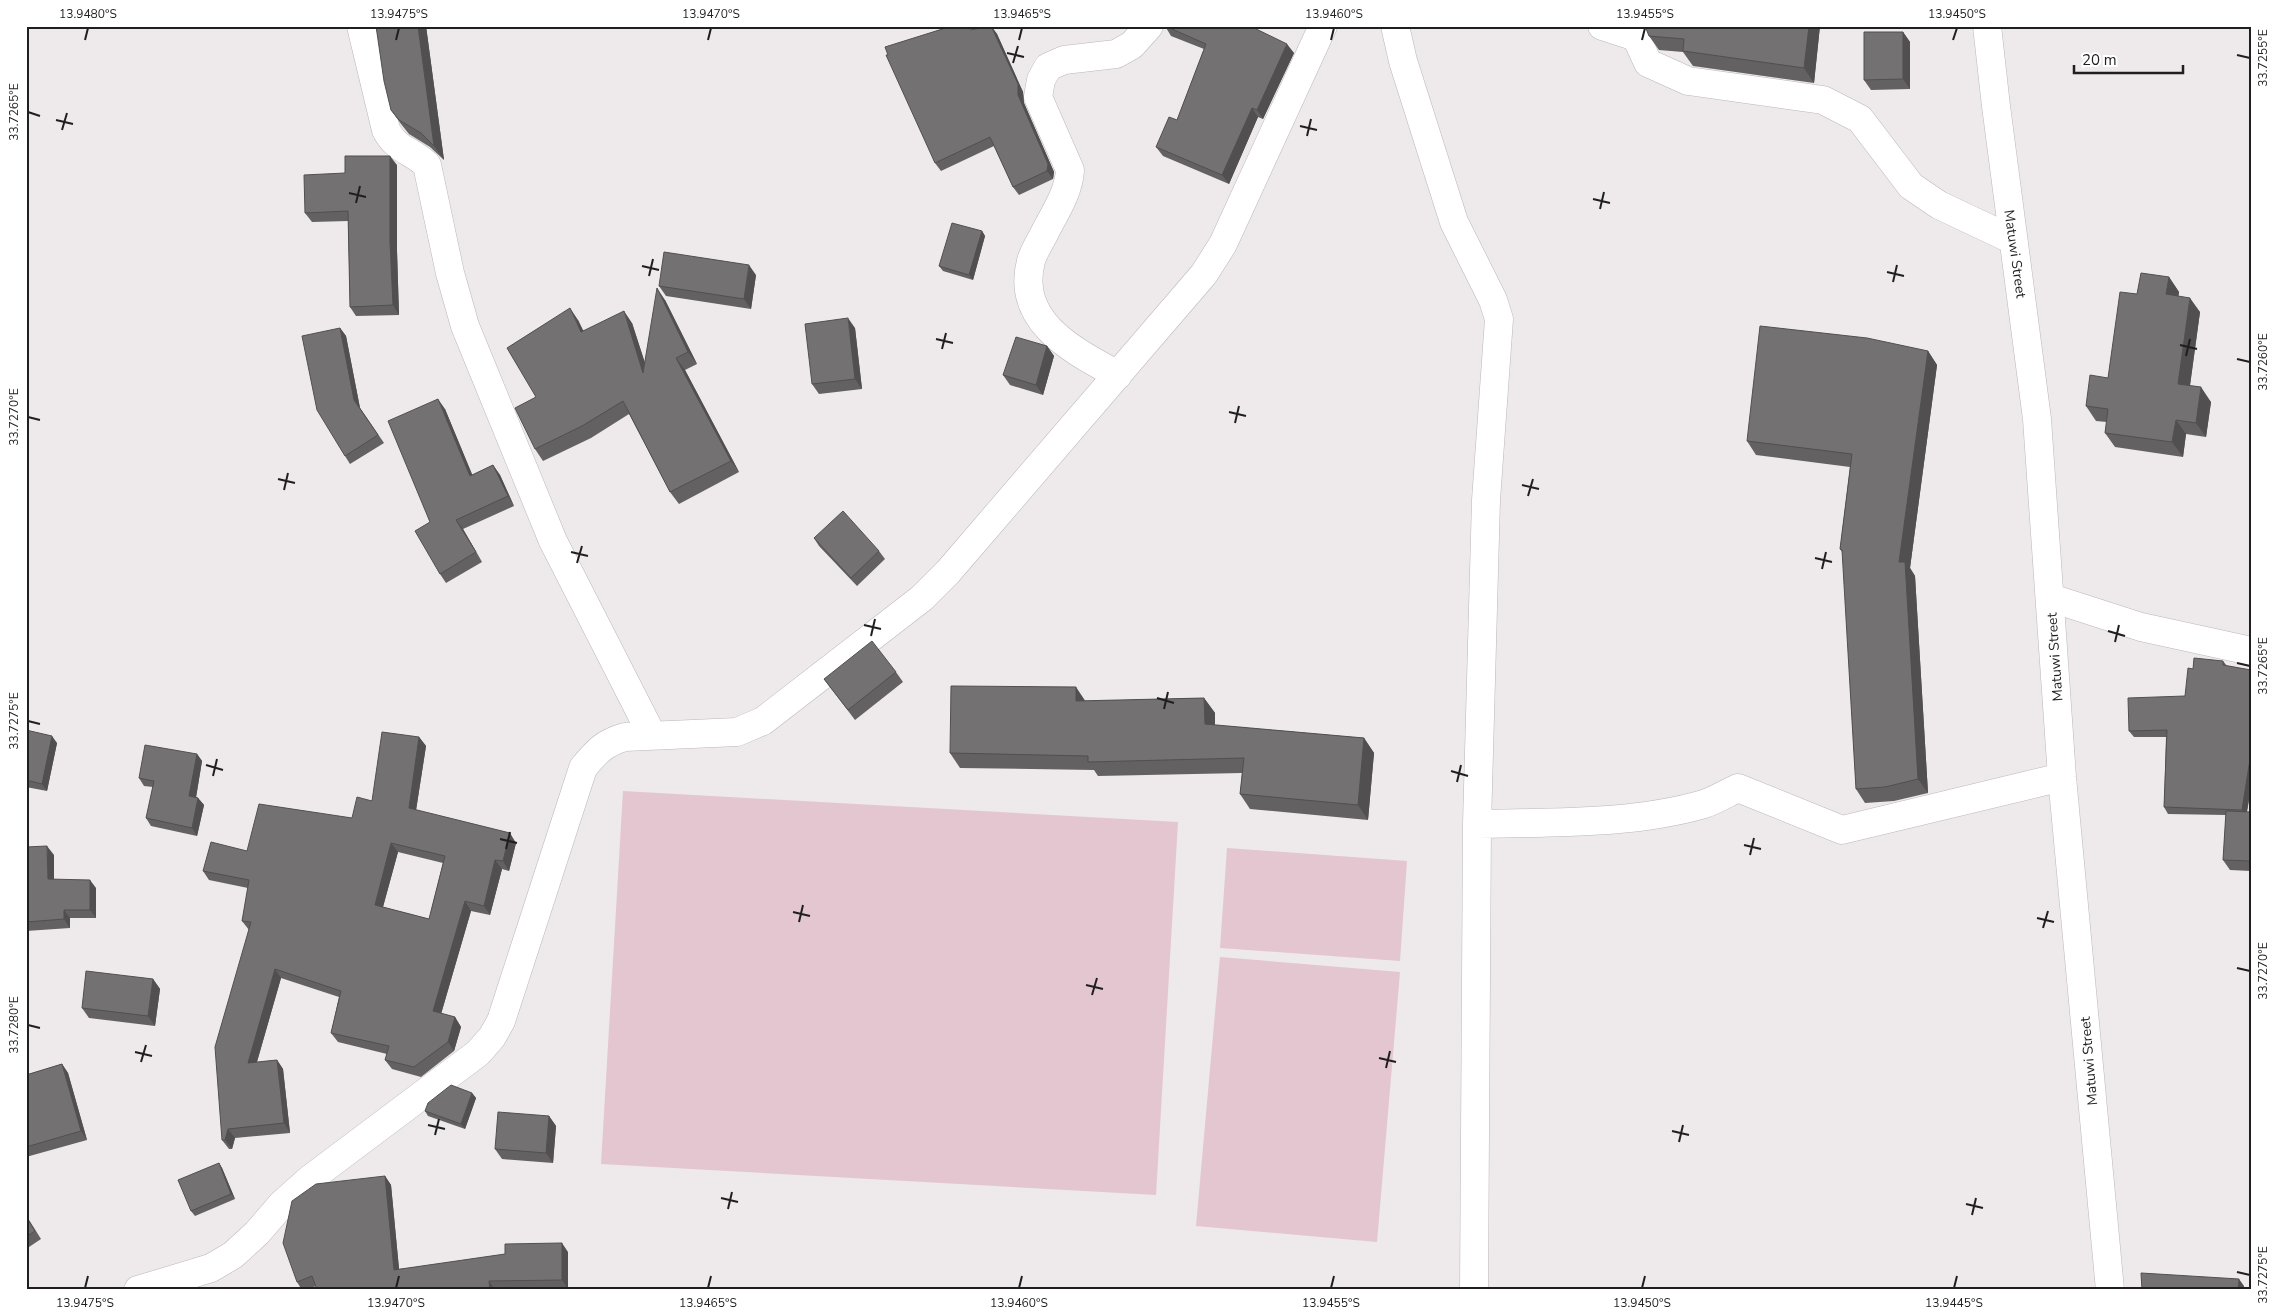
<svg xmlns="http://www.w3.org/2000/svg" width="2277" height="1316" viewBox="0 0 2277 1316" font-family="'Nunito Sans',sans-serif">
  <rect width="100%" height="100%" fill="#eee9eb"/>
  <!-- garden -->
  <path fill="#e3c6d0" d="M623,791L1178,822L1156,1195L601,1164Z
    M1227,848L1407,861L1400,961L1220,948Z
    M1220,957L1400,972L1377,1242L1196,1226Z"/>
  <g fill="none" stroke-linecap="round" stroke-linejoin="round">
    <!-- minor casing -->
    <g stroke="#bcb7b9" stroke-width="29">
      <path id="minor" d="M361,26L386,130C397,151 412,150 427,165L450,273L465,326L553,541L652,735
        M1395,26L1403,61L1454,222L1493,300L1499,319L1486,500L1477,824L1474,1290
        M1602,26L1636,37L1648,63L1688,81L1823,100L1860,119L1911,186L1939,205L2013,240
        M1987,26L1996,106L2037,419L2062,777L2110,1290
        M1118,375C1074,351 1015,322 1031,261C1034,250 1042,239 1046,230C1056,211 1069,191 1070,170L1038,97L1041,80L1048,67L1064,60L1116,54L1132,45L1149,26
        M2051,598L2141,627L2251,651
        M1477,824C1552,822 1631,825 1704,804C1716,800 1727,793 1738,788L1842,830L2062,777
        M138,1290L211,1268L233,1255L257,1233L282,1204L310,1179L478,1053L492,1037L501,1021L583,768C597,751 604,743 625,737L737,732L763,721L922,598L948,572L1204,274L1223,244L1323,26"/>
    </g>
    <!-- minor -->
    <use href="#minor" stroke="#fff" stroke-width="28"/>
  </g>
  <!-- wall -->
  <path fill="#646162" fill-rule="evenodd" d="M376,26H426L444,160L430,147L409,134L401,124L391,110Z
    M991,26L997,34L1023,92L1024,103L1054,172L1053,179L1019,195L1013,187L994,146L941,171L935,163L973,30Z
    M1165,26H1255L1254,28L1294,53L1263,119L1258,117L1229,184L1163,156L1156,147L1177,120L1204,49L1171,36Z
    M1820,26L1814,83L1693,66L1683,52L1659,50L1649,36Z
    M1903,32L1910,42V89L1871,90L1864,80Z
    M397,165V251L399,315L356,316L350,307L348,221L312,222L305,213L345,173Z
    M982,231L985,236L973,280L943,271L939,266Z
    M756,275L751,309L666,296L659,286Z
    M2169,277L2179,292L2178,296L2200,312L2190,386L2211,402L2206,437L2186,434L2183,457L2115,447L2105,433L2107,422L2096,421L2086,406L2108,378L2137,294Z
    M665,300L697,364L685,370L739,472L679,504L670,492L629,414L591,438L543,461L535,449L536,397L578,320L583,331L632,323L645,363Z
    M340,328L346,336L360,408L384,443L350,464L345,456Z
    M855,328L862,389L819,394L812,384Z
    M1047,346L1054,356L1043,395L1010,385L1003,375Z
    M1928,351L1937,365L1910,568L1915,576L1928,793L1894,801L1865,803L1856,789L1843,553L1840,549L1850,467L1756,455L1747,441Z
    M445,409L472,475L493,465L500,475L514,506L463,529L482,562L446,583L440,574L430,522Z
    M814,538L879,551L885,559L857,586L819,546Z
    M2223,661L2227,666L2251,670V789L2247,812H2251V871L2230,870L2223,860L2226,815L2168,814L2164,807L2166,737H2134L2129,731L2185,696L2193,669Z
    M896,672L903,682L855,720L824,679Z
    M1204,698L1215,713V725L1364,738L1374,753L1368,820L1250,809L1240,794L1242,773L1098,776L1094,770L960,768L950,753L1086,701Z
    M26,730L57,743L47,791L26,787Z
    M419,737L426,746L416,810L516,843L509,871L502,869L490,915L471,911L441,1014L455,1017L461,1027L454,1051L421,1077L392,1069L385,1060L387,1054L338,1042L331,1033L339,997L281,978L257,1062L277,1060L283,1069L290,1133L235,1138L232,1149H229L222,1140L249,930L242,921L248,888L209,880L203,871L247,851L352,818L372,801ZM398,852L443,863L429,919L383,907Z
    M197,754L202,761L196,797L198,798L204,805L197,836L151,826L146,818L153,787L144,786L139,778Z
    M26,847L54,855V879L96,888V918H70V928L26,931Z
    M153,979L160,989L155,1026L89,1018L82,1008Z
    M62,1064L68,1073L87,1140L26,1157V1075Z
    M472,1093L476,1098L465,1129L428,1116L425,1111Z
    M549,1116L556,1126L553,1163L502,1159L495,1149Z
    M219,1163L222,1168L235,1199L195,1216L191,1211Z
    M385,1176L391,1185L399,1269L568,1252V1289L521,1290H317L316,1286L306,1290H302L297,1282Z
    M26,1215L41,1239L26,1249Z"/>
  <!-- shaded-wall -->
  <path fill="#514f50" d="M418,26H426L444,160L434,146Z
    M991,26L997,34L1023,92L1024,103L1054,172L1053,179L1047,171Z
    M1809,26H1820L1814,83L1804,68Z
    M1903,32L1910,42V89L1903,79Z
    M1287,44L1294,53L1263,119L1257,110Z
    M1252,108L1258,117L1229,184L1222,175Z
    M390,156L397,165V251L399,315L393,305L390,242Z
    M982,231L985,236L973,280L969,275Z
    M749,265L756,275L751,309L744,299Z
    M2169,277L2179,292L2177,309L2166,294Z
    M657,288L665,300L697,364L688,352Z
    M2190,298L2200,312L2188,399L2178,384Z
    M570,308L578,320L590,344L581,332Z
    M624,311L632,323L652,385L643,373Z
    M848,318L855,328L862,389L855,379Z
    M340,328L346,336L360,408L384,443L354,400Z
    M1047,346L1054,356L1043,395L1036,385Z
    M1928,351L1937,365L1910,568L1915,576L1928,793L1918,779L1899,562Z
    M676,358L685,370L739,472L731,461Z
    M2201,387L2211,402L2206,437L2196,423Z
    M438,399L445,409L477,486L470,476Z
    M2176,420L2186,434L2183,457L2172,442Z
    M493,465L500,475L514,506L508,496Z
    M456,520L463,529L482,562L476,552Z
    M1076,687L1086,702L1076,701Z
    M1204,698L1215,713V738L1205,724Z
    M52,736L57,743L47,791L42,784Z
    M419,737L426,746L415,817L409,808Z
    M1364,738L1374,753L1368,820L1358,805Z
    M2251,753V788L2246,816L2242,810Z
    M197,754L202,761L195,804L189,796Z
    M198,798L204,805L197,836L192,828Z
    M510,833L516,843L509,871L503,861Z
    M391,843L398,852L381,914L375,905Z
    M47,846L54,855V888L48,879Z
    M495,860L502,869L490,915L484,906Z
    M90,880L96,888V918L90,910Z
    M465,901L471,911L439,1021L433,1011Z
    M64,910L70,918V928L64,919Z
    M275,969L281,978L254,1072L248,1063Z
    M153,979L160,989L155,1026L148,1016Z
    M455,1017L461,1027L454,1051L448,1042Z
    M277,1060L283,1069L290,1133L284,1123Z
    M62,1064L68,1073L87,1140L81,1131Z
    M472,1093L476,1098L465,1129L461,1124Z
    M549,1116L556,1126L553,1163L546,1153Z
    M228,1129L235,1138L232,1149L225,1140Z
    M219,1163L222,1168L235,1199L231,1194Z
    M385,1176L391,1185L400,1279L394,1270Z
    M562,1243L568,1252V1289L562,1280Z
    M2239,1279L2244,1286V1290H2238Z
    M489,1281L495,1290H490Z"/>
  <!-- building -->
  <path fill="#747172" stroke="#514f50" fill-rule="evenodd" d="M376,26H418L434,146L421,133L399,120L391,110L384,81Z
    M952,26H969L970,30L991,26L1018,84V95L1048,164L1047,171L1013,187L990,137L935,163L886,55H888L885,47Z
    M1250,26L1287,44L1257,110L1252,108L1222,175L1156,147L1169,117L1177,120L1206,44L1165,26Z
    M1645,26H1809L1804,68L1683,51L1684,39L1649,36Z
    M1864,32H1903V79L1864,80Z
    M345,156H390V242L393,305L350,307L348,211L305,213L304,175L345,173Z
    M952,223L982,231L969,275L939,266Z
    M664,252L749,265L744,299L659,286Z
    M2141,273L2169,277L2166,294L2190,298L2178,384L2201,387L2196,423L2176,420L2172,442L2105,433L2108,409L2086,406L2090,375L2108,378L2120,292L2137,294Z
    M657,288L688,352L676,358L731,461L670,492L623,401L582,426L535,449L515,408L536,397L507,348L570,308L581,332L624,311L643,373Z
    M848,318L855,379L812,384L805,324Z
    M1760,326L1867,338L1928,351L1899,562H1905L1918,779L1885,787L1856,789L1842,550L1840,549L1852,454L1747,441Z
    M340,328L354,400L378,435L345,456L317,410L302,336Z
    M1016,337L1047,346L1036,385L1003,375Z
    M438,399L470,476L493,465L508,496L456,520L476,552L440,574L415,531L430,522L388,421Z
    M843,511L879,551L851,578L814,538Z
    M872,641L896,672L848,710L824,679Z
    M2194,658L2223,661V665L2251,670V753L2242,810L2164,807L2167,730L2129,731L2128,698L2185,696L2188,668L2193,669Z
    M951,686L1076,687V701L1204,698L1205,724L1364,738L1358,805L1240,794L1244,758L1088,762V756L950,753Z
    M26,730L52,736L42,784L26,780Z
    M382,732L419,737L409,808L510,833L503,861L495,860L484,906L465,901L433,1011L455,1017L448,1042L414,1067L385,1060L389,1046L331,1033L341,991L275,969L248,1063L277,1060L284,1123L228,1129L225,1140H222L215,1047L251,922L242,921L249,880L203,871L211,842L247,851L259,804L352,818L357,797L372,801ZM391,843L445,856L429,919L375,905Z
    M145,745L197,754L189,796L198,798L192,828L146,818L154,781L139,778Z
    M2226,811L2251,812V861L2223,860Z
    M47,846L48,879L90,880V910H64V919L26,922V847Z
    M86,971L153,979L148,1016L82,1008Z
    M62,1064L81,1131L26,1147V1075Z
    M451,1085L472,1093L461,1124L425,1111L428,1103Z
    M498,1112L549,1116L546,1153L495,1149Z
    M219,1163L231,1194L191,1211L178,1180Z
    M385,1176L394,1270L505,1254V1244L562,1243V1280L489,1281L490,1290H317L312,1276L297,1282L283,1243L292,1201L316,1184Z
    M26,1217L35,1231L26,1237Z
    M2141,1273L2239,1279L2238,1290H2142Z"/>
  <!-- ticks -->
  <path fill="none" stroke="#201f1f" stroke-width="2" d="M85,40L88,28M396,40L399,28M708,40L711,28M1019,40L1022,28M1331,40L1334,28M1642,40L1645,28M1953,40L1957,28M1007,53L1024,57M2237,55L2250,58M1013,63L1018,46M28,112L40,116M56,120L73,124M1300,126L1317,130M62,130L67,113M1307,136L1311,119M349,193L366,197M1593,199L1610,203M356,203L360,186M1600,209L1604,192M642,266L659,270M1887,272L1904,276M649,276L653,259M1893,282L1897,265M936,339L953,343M2180,345L2197,349M942,349L946,333M2186,356L2190,339M2237,359L2250,362M1229,412L1246,416M28,417L40,420M1235,423L1239,406M278,479L295,483M1522,485L1539,489M284,490L288,473M1528,496L1533,479M571,552L588,556M1815,558L1832,562M577,563L582,546M1822,569L1826,552M864,625L881,629M2108,631L2125,636M871,636L875,619M2115,642L2119,625M2237,663L2250,666M1157,698L1174,703M1164,709L1168,692M28,721L40,724M206,765L223,770M1451,771L1468,776M213,776L217,759M1457,782L1461,765M500,839L517,843M1744,845L1761,849M506,849L510,832M1750,855L1754,838M793,912L810,916M2037,918L2054,922M799,922L803,905M2043,928L2048,911M2237,968L2250,971M1086,985L1103,989M1092,995L1097,978M28,1025L40,1028M135,1052L152,1056M1379,1058L1396,1062M141,1062L146,1045M1386,1068L1390,1051M428,1125L445,1129M1672,1131L1689,1135M435,1135L439,1119M1679,1142L1683,1125M721,1198L738,1202M1966,1204L1983,1208M728,1209L732,1192M1972,1215L1976,1198M2237,1272L2250,1275M85,1288L88,1276M396,1288L399,1276M708,1288L711,1276M1019,1288L1022,1276M1331,1288L1334,1276M1642,1288L1645,1276M1954,1288L1957,1276"/>
  <g text-anchor="middle" dominant-baseline="central" stroke-width="4" stroke-linejoin="round" paint-order="stroke">
    <!-- street labels -->
    <g font-size="14" fill="#201f1f" stroke="#fff">
      <text transform="translate(2015 254) rotate(82)">Matuwi Street</text>
      <text transform="translate(2055 657) rotate(-94)">Matuwi Street</text>
      <text transform="translate(2089 1061) rotate(-95)">Matuwi Street</text>
    </g>
  </g>
  <!-- border -->
  <rect width="2277" height="1316" fill="none" stroke="#ffffff" stroke-width="55"/>
  <!-- scale -->
  <path d="M2074 65v8h109v-8" fill="none" stroke="#201f1f" stroke-width="2.5"/>
  <text x="2082" y="65" font-size="15" fill="#201f1f" stroke="#ffffff" stroke-width="4" paint-order="stroke">20 m</text>
  <rect x="28" y="28" width="2222" height="1260" fill="none" stroke="#201f1f" stroke-width="2"/>
  <g font-size="12" text-anchor="middle" fill="#201f1f">
    <text x="88" y="18">13.9480°S</text>
    <text x="399" y="18">13.9475°S</text>
    <text x="711" y="18">13.9470°S</text>
    <text x="1022" y="18">13.9465°S</text>
    <text x="1334" y="18">13.9460°S</text>
    <text x="1645" y="18">13.9455°S</text>
    <text x="1957" y="18">13.9450°S</text>
    <text transform="translate(2263 58) rotate(-90)" y="4">33.7255°E</text>
    <text transform="translate(14 112) rotate(-90)" y="4">33.7265°E</text>
    <text transform="translate(2263 362) rotate(-90)" y="4">33.7260°E</text>
    <text transform="translate(14 417) rotate(-90)" y="4">33.7270°E</text>
    <text transform="translate(2263 666) rotate(-90)" y="4">33.7265°E</text>
    <text transform="translate(14 721) rotate(-90)" y="4">33.7275°E</text>
    <text transform="translate(2263 971) rotate(-90)" y="4">33.7270°E</text>
    <text transform="translate(14 1025) rotate(-90)" y="4">33.7280°E</text>
    <text transform="translate(2263 1275) rotate(-90)" y="4">33.7275°E</text>
    <text x="85" y="1307">13.9475°S</text>
    <text x="396" y="1307">13.9470°S</text>
    <text x="708" y="1307">13.9465°S</text>
    <text x="1019" y="1307">13.9460°S</text>
    <text x="1331" y="1307">13.9455°S</text>
    <text x="1642" y="1307">13.9450°S</text>
    <text x="1954" y="1307">13.9445°S</text>
  </g>
</svg>
